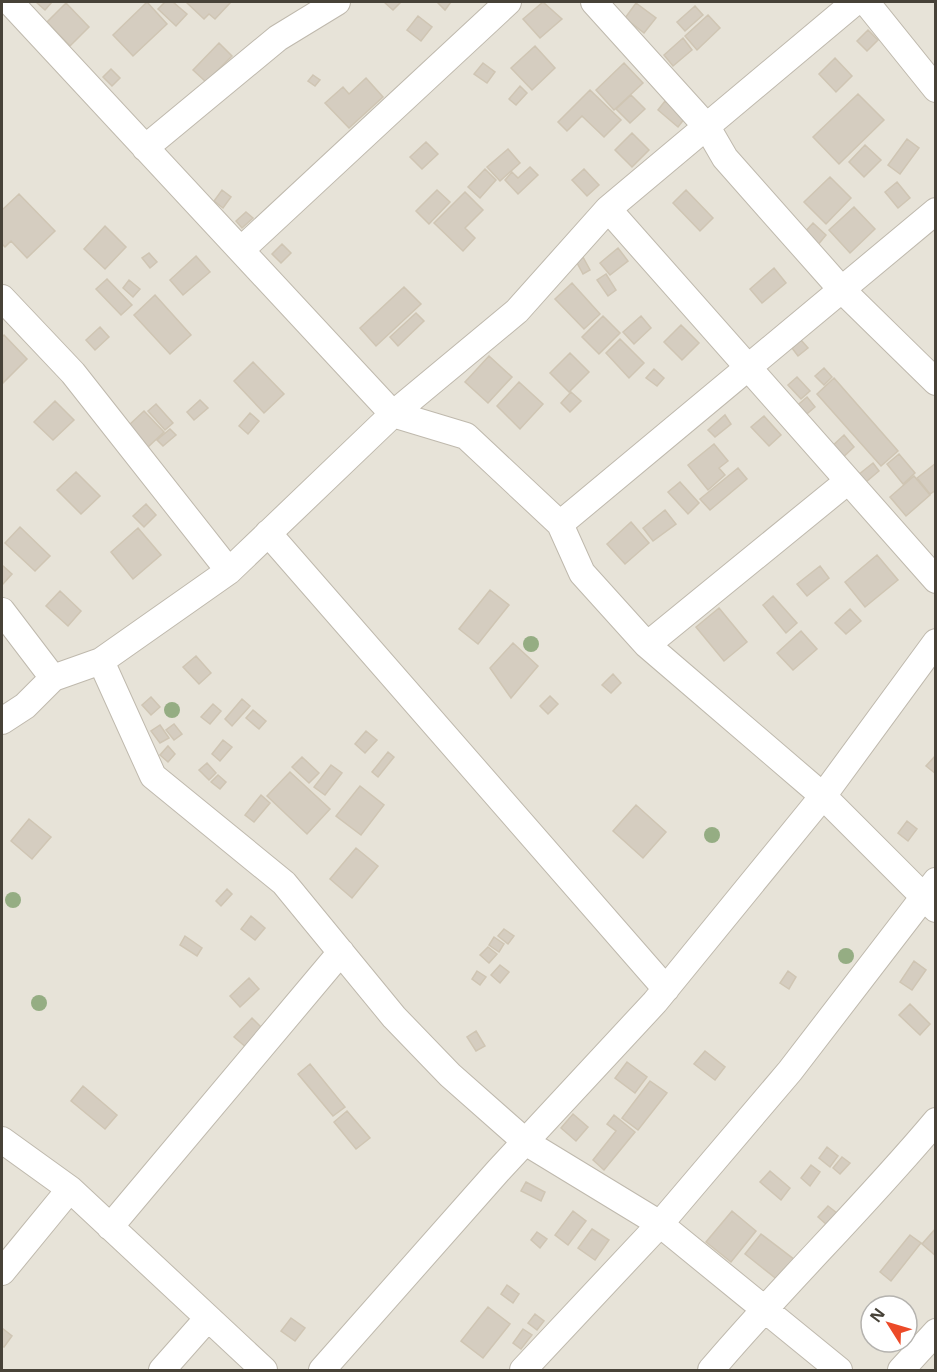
<svg xmlns="http://www.w3.org/2000/svg" width="937" height="1372" viewBox="0 0 937 1372" font-family="'Noto Sans',sans-serif">
  <rect width="100%" height="100%" fill="#f4f1ea"/>
  <!-- residential -->
  <path fill="#e7e3d8" fill-rule="evenodd" d="M2,2H935V1370H2ZM871,1306H907V1342H871Z"/>
  <!-- building -->
  <path fill="#d5cdc0" stroke="#cfc5b3" stroke-width="1.5" d="M36,2H52L45,10Z
    M147,2L167,24L133,56L113,35Z
    M165,2H173L187,14L176,26L158,9Z
    M186,2H231L215,19L209,14L204,19Z
    M384,2H401L393,10Z
    M437,2H451L445,10Z
    M543,2L562,19L540,38L523,19Z
    M66,3L89,27L70,46L47,22Z
    M636,3L656,18L644,33L625,18Z
    M695,6L703,15L685,31L677,22Z
    M708,15L720,28L697,50L685,36Z
    M418,16L432,27L421,41L407,30Z
    M868,30L878,40L867,51L857,41Z
    M683,38L692,50L673,66L664,55Z
    M219,43L232,56L206,82L193,70Z
    M535,46L555,68L532,90L511,68Z
    M835,58L852,76L836,92L819,74Z
    M483,63L495,72L487,83L474,74Z
    M624,63L643,83L614,110L596,90Z
    M111,69L120,78L112,86L103,77Z
    M313,75L320,80L315,86L308,81Z
    M366,78L383,97L349,128L325,103L343,87L349,94Z
    M520,86L527,93L516,105L509,99Z
    M590,90L621,120L604,137L582,116L567,131L558,122Z
    M858,94L884,120L839,164L813,137Z
    M631,95L645,109L630,123L616,109Z
    M665,101L685,118L678,127L658,110Z
    M632,133L649,150L632,167L615,150Z
    M907,139L919,148L900,174L888,165Z
    M426,142L438,154L422,169L410,157Z
    M865,145L881,160L864,177L849,162Z
    M508,149L520,163L500,181L487,167Z
    M530,167L538,175L518,194L505,180L512,172L518,178Z
    M485,169L496,180L480,198L468,187Z
    M584,169L599,185L587,196L572,180Z
    M830,177L851,198L826,224L804,202Z
    M897,182L910,198L898,208L885,192Z
    M222,190L231,197L223,208L214,201Z
    M437,190L450,202L429,224L416,211Z
    M686,190L713,218L700,231L673,203Z
    M465,192L483,210L465,228L475,238L463,251L434,223Z
    M19,194L55,231L27,258L11,241L5,247L2,244V210Z
    M854,207L875,229L850,253L829,230Z
    M246,212L253,218L242,228L236,221Z
    M813,223L826,235L817,246L803,234Z
    M105,226L126,247L105,269L84,249Z
    M282,244L291,253L281,263L272,254Z
    M618,248L628,261L610,275L600,263Z
    M149,253L157,262L150,268L142,258Z
    M196,256L210,272L183,295L170,280Z
    M583,257L590,270L583,274L576,261Z
    M774,268L786,283L762,303L750,289Z
    M606,274L616,290L608,296L597,280Z
    M107,279L132,305L121,315L96,289Z
    M129,280L140,289L133,297L123,288Z
    M572,283L600,314L584,329L555,299Z
    M404,287L421,304L376,346L360,328Z
    M155,295L191,335L170,354L134,315Z
    M416,313L424,321L398,346L390,337Z
    M603,316L620,333L599,354L582,337Z
    M641,316L651,328L634,344L623,332Z
    M681,325L699,343L682,360L664,342Z
    M100,327L109,337L95,350L86,340Z
    M4,335L27,359L3,383L2,337Z
    M620,339L644,363L629,378L606,353Z
    M801,340L808,348L798,356L792,348Z
    M570,353L589,372L569,392L550,373Z
    M489,356L512,377L488,403L465,382Z
    M253,362L284,394L264,413L234,381Z
    M824,368L832,377L824,385L815,376Z
    M654,369L664,378L657,386L646,378Z
    M797,377L810,391L801,399L788,385Z
    M834,378L898,451L881,466L817,394Z
    M519,382L543,404L520,429L497,406Z
    M571,392L581,401L570,412L561,403Z
    M807,397L815,407L801,419L793,409Z
    M200,400L208,408L194,420L187,412Z
    M55,401L74,420L53,440L34,422Z
    M156,404L173,423L165,430L148,411Z
    M144,411L164,432L148,447L128,426Z
    M250,413L259,421L248,434L239,426Z
    M725,415L731,424L715,437L708,430Z
    M764,416L781,435L769,446L751,427Z
    M170,429L176,435L163,446L157,440Z
    M844,435L854,447L839,461L828,450Z
    M714,444L728,461L719,468L725,475L708,490L688,465Z
    M899,454L915,473L903,484L887,464Z
    M873,463L879,471L860,487L853,479Z
    M936,463V490L930,494L917,478Z
    M738,468L747,479L710,510L700,499Z
    M76,472L100,496L81,514L57,490Z
    M914,476L930,495L906,516L890,497Z
    M680,482L699,503L688,514L668,492Z
    M146,504L156,515L144,527L133,516Z
    M665,510L676,524L653,541L643,528Z
    M631,522L649,543L625,564L607,544Z
    M20,527L50,556L35,571L5,543Z
    M138,528L161,555L133,579L111,552Z
    M877,555L898,580L865,607L845,582Z
    M2,565L12,574L3,584L2,583Z
    M820,566L829,578L807,596L797,584Z
    M490,590L509,605L478,644L459,629Z
    M60,591L81,611L68,626L46,606Z
    M773,596L797,623L786,633L763,605Z
    M719,608L747,642L724,661L696,627Z
    M850,609L861,621L846,634L835,623Z
    M801,631L817,649L793,670L777,653Z
    M513,643L538,666L511,698L490,668Z
    M196,656L211,673L199,684L183,667Z
    M613,674L621,683L611,693L602,685Z
    M550,696L558,704L548,714L540,706Z
    M151,697L160,707L151,715L142,705Z
    M242,699L250,706L232,726L225,719Z
    M213,704L221,711L210,724L201,717Z
    M253,710L266,721L259,729L246,718Z
    M174,724L182,734L174,740L166,730Z
    M160,725L169,738L160,743L151,731Z
    M366,731L377,740L365,753L355,744Z
    M223,740L232,747L220,761L212,754Z
    M168,746L175,754L168,762L160,755Z
    M388,752L394,757L378,777L372,772Z
    M936,755V774L926,766Z
    M302,757L319,773L309,783L292,767Z
    M207,763L216,773L209,780L199,770Z
    M331,765L342,773L325,795L314,787Z
    M290,772L330,809L307,834L267,796Z
    M218,775L226,782L220,789L211,782Z
    M360,786L384,805L361,835L336,816Z
    M261,795L270,803L254,822L245,815Z
    M636,805L666,832L643,858L613,831Z
    M29,819L51,837L32,859L11,841Z
    M907,821L917,829L908,841L898,833Z
    M356,848L378,866L352,898L330,879Z
    M227,889L232,894L221,906L216,901Z
    M251,916L265,928L255,940L241,929Z
    M504,929L514,936L508,944L498,936Z
    M185,936L202,948L197,956L180,945Z
    M494,937L504,944L499,952L489,945Z
    M488,947L497,954L489,963L480,955Z
    M914,961L926,970L912,990L900,982Z
    M500,965L509,972L500,983L491,975Z
    M477,971L486,977L480,985L472,979Z
    M788,971L796,977L789,989L780,983Z
    M249,978L259,989L240,1007L230,996Z
    M910,1004L930,1024L920,1035L899,1015Z
    M252,1018L264,1030L247,1048L234,1037Z
    M476,1031L485,1046L476,1051L467,1037Z
    M705,1051L725,1067L715,1080L694,1064Z
    M627,1062L647,1077L635,1093L615,1078Z
    M310,1064L345,1107L333,1116L298,1074Z
    M650,1081L667,1093L638,1130L622,1118Z
    M83,1086L117,1115L105,1129L71,1101Z
    M347,1111L370,1138L356,1149L334,1122Z
    M573,1114L588,1127L576,1141L561,1128Z
    M614,1115L635,1132L604,1170L593,1160L616,1131L607,1124Z
    M827,1147L838,1156L830,1167L819,1158Z
    M842,1157L850,1163L840,1174L833,1168Z
    M811,1165L820,1172L810,1186L801,1178Z
    M770,1171L790,1188L781,1200L760,1182Z
    M526,1182L545,1192L541,1201L521,1191Z
    M828,1206L837,1213L827,1225L818,1217Z
    M573,1211L586,1221L568,1245L555,1235Z
    M732,1211L756,1231L731,1262L706,1242Z
    M936,1228V1256L922,1244Z
    M592,1229L609,1240L595,1260L578,1248Z
    M537,1232L547,1239L540,1248L531,1240Z
    M761,1234L795,1260L779,1281L745,1254Z
    M910,1235L921,1243L891,1281L880,1272Z
    M507,1285L519,1294L513,1303L501,1294Z
    M488,1307L510,1324L483,1358L461,1341Z
    M535,1314L544,1321L537,1330L528,1323Z
    M291,1318L305,1328L295,1341L281,1331Z
    M2,1328L12,1336L4,1347L2,1346Z
    M523,1329L532,1335L521,1349L513,1343Z"/>
  <g fill="none" stroke-linecap="round" stroke-linejoin="round">
    <!-- minor casing -->
    <g stroke="#bfb9ad" stroke-width="28">
      <path id="minor" d="M10,2L393,414L466,436L560,524L582,573L647,645L823,796L936,642
        M594,2L707,127L725,158L841,289L936,382
        M866,2L936,89
        M145,148L278,38L337,2
        M608,209L936,580
        M241,250L508,2
        M2,298L73,373L229,571
        M560,524L936,211
        M268,533L666,989
        M2,611L53,678
        M647,645L848,481
        M101,661L153,776L284,883L394,1017L450,1075L527,1143L660,1224L839,1370
        M2,721L25,706L53,678L101,661L229,571L393,414L517,311L608,209L855,2
        M2,1140L70,1189L264,1370
        M110,1227L341,952
        M2,1272L70,1189
        M162,1370L208,1318
        M322,1370L498,1171L655,1002L823,796L936,909
        M523,1370L660,1224L790,1071L936,881
        M711,1370C783,1285 864,1207 936,1121
        M901,1370L936,1332"/>
    </g>
    <!-- minor -->
    <use href="#minor" stroke="#fff" stroke-width="26"/>
  </g>
  <!-- trees -->
  <g fill="#95ad83">
    <circle cx="531" cy="644" r="8"/>
    <circle cx="172" cy="710" r="8"/>
    <circle cx="712" cy="835" r="8"/>
    <circle cx="13" cy="900" r="8"/>
    <circle cx="846" cy="956" r="8"/>
    <circle cx="39" cy="1003" r="8"/>
  </g>
  <!-- border -->
  <rect width="937" height="1372" fill="none" stroke="#474238" stroke-width="6"/>
  <!-- north arrow -->
  <g transform="translate(889 1324) rotate(307)"><circle r="28" fill="#ffffff" stroke="#b5b3af" stroke-width="1.5"/>
  <path d="M0-4.5L10 22L0 15L-10 22Z" fill="#ec4a28"/>
  <text y="-9" font-size="16" font-weight="bold" text-anchor="middle" fill="#474238">N</text>
  </g>
</svg>
